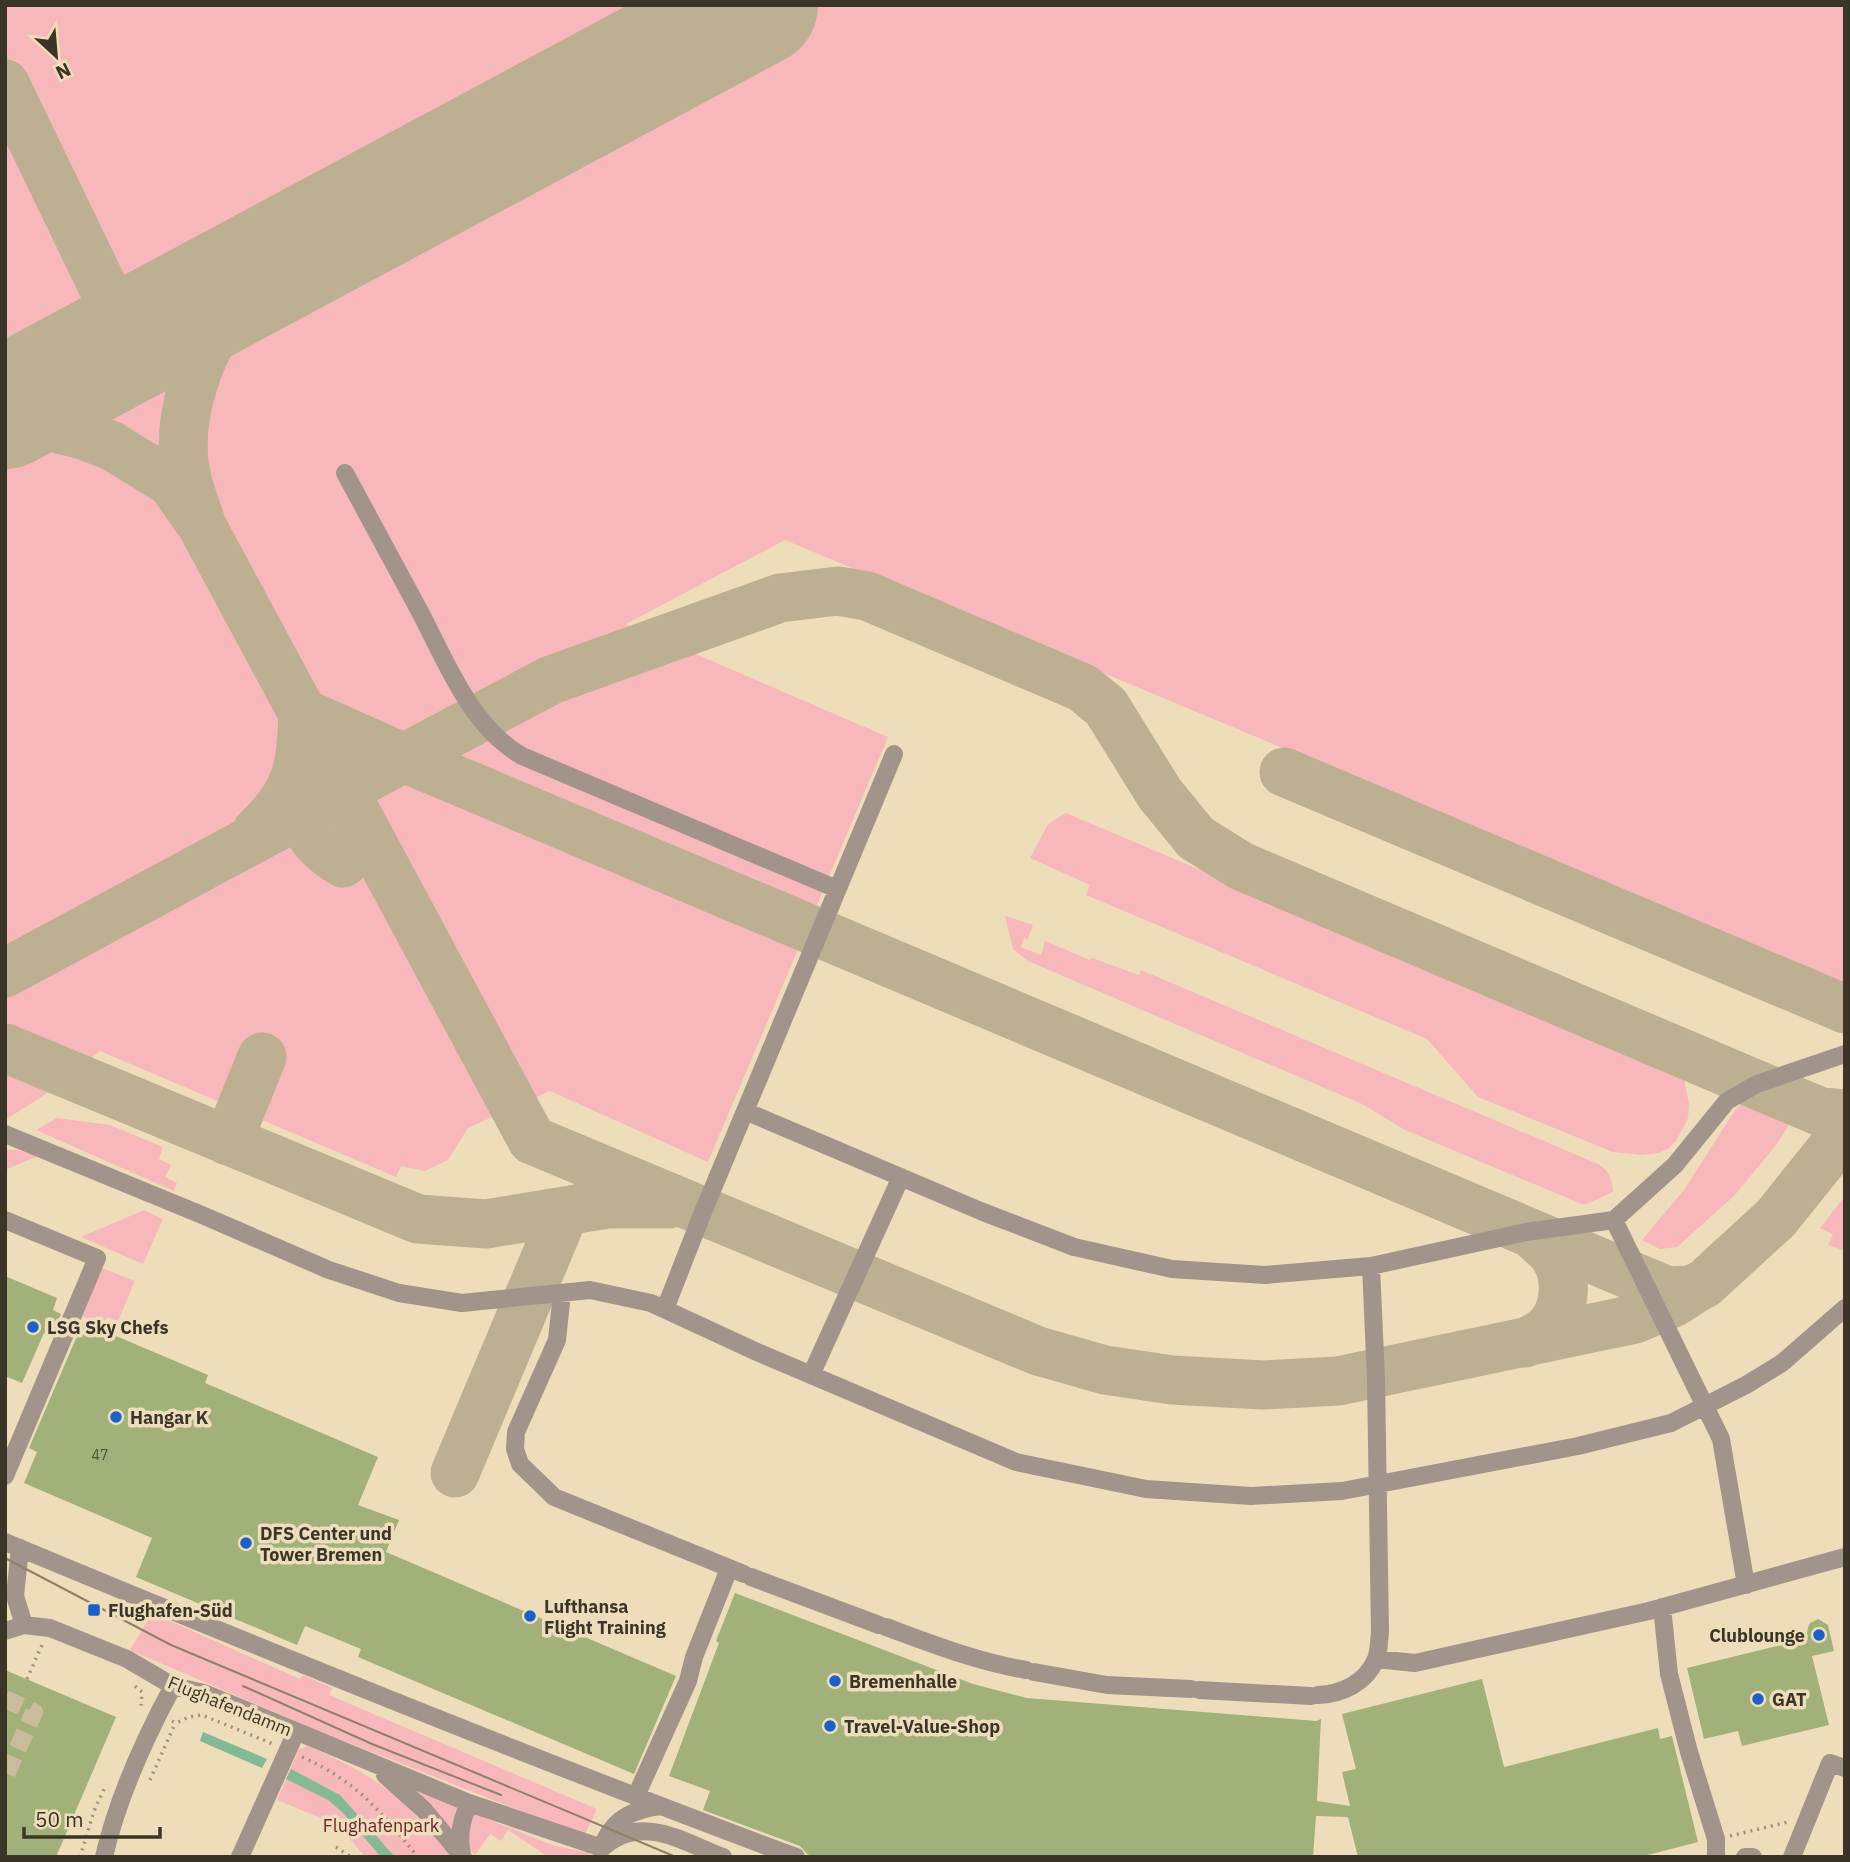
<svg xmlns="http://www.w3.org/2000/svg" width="1850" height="1862" viewBox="0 0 1850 1862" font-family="'IBM Plex Sans',sans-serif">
  <rect width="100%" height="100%" fill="#eeddba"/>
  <!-- green -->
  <path fill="#f8b8bb" d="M5,5H1845V983L785,540L626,624L888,737L708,1162L550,1091L468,1128L448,1160L425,1171L401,1166L396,1177L100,1051L43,1096L5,1120Z
    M1066,813L1678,1072L1684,1079L1689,1104L1688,1118L1676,1141L1668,1149L1658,1153L1642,1155L1613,1152L1478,1097L1427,1039L1086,895L1090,885L1030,858L1048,824Z
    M1005,916L1033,925L1028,939L1024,938L1021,947L1041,955L1045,941L1090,960L1092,958L1139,975L1141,970L1598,1164C1609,1170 1612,1179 1613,1192L1584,1205L1405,1130L1362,1104L1028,961L1013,949Z
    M1745,1100L1792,1120L1777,1144L1734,1196L1677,1247L1660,1249L1642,1240L1684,1190L1735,1110Z
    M57,1118L110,1125L163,1147L159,1159L171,1165L165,1177L177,1183L174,1191L36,1130Z
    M5,1150H17L38,1156L5,1170Z
    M1845,1196V1251L1828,1245L1833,1234L1820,1228Z
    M144,1210L163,1219L143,1264L81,1237Z
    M102,1268L135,1281L118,1321L107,1317L103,1324L82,1316Z
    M152,1613L300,1679L303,1675L332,1688L329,1695L597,1809L584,1836L309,1727L130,1650Z
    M308,1746C327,1755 348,1764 366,1775C401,1796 427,1827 452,1857H365L338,1825L277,1800L299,1749Z
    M405,1783L460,1808L453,1833Z
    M471,1812L552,1845L589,1853V1857H548L508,1830L501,1841L490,1834L475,1855L464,1843Z"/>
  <!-- water -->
  <path fill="#84b996" d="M203,1732L267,1759L262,1768L200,1741Z
    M291,1769L340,1795L395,1857H381L343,1813L328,1800L286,1779Z"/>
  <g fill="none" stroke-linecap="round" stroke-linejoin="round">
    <!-- taxiway -->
    <path stroke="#bdaf92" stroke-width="49" d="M5,84L129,341
      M331,233C302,252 268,270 244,295C201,339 173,419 187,479C191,495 197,510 202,526L532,1140L1038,1351L1105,1370L1172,1380L1263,1385L1338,1381L1635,1319L1673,1303L1701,1285
      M5,428L51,427L83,435L112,446L172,483L197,519
      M1284,772L1845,1009
      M304,781C292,819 312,844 343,863
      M257,831C298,792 301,768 303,713L404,758L551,680L780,598L838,591L867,596L1083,688L1106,707L1160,794L1196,838L1241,866L1821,1112L1845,1114
      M5,973L404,758L1668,1291L1690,1290L1704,1284L1776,1218L1845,1132
      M5,1048L418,1219L486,1224L607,1204H668
      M228,1141L262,1057
      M1525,1343C1531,1340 1538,1336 1544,1332C1566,1315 1569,1278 1554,1256C1549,1248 1540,1242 1534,1236
      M455,1473L565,1211"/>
    <!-- runway -->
    <path stroke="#bdaf92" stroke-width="122" d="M5,408L757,5"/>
  </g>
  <!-- building -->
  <path fill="#a2b07a" d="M5,1276L57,1298L53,1310L61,1314L52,1336L44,1333L22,1383L5,1376Z
    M83,1322L208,1375L205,1383L378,1457L358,1505L399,1520L386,1552L676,1676L634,1774L358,1657L361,1649L305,1626L297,1645L136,1577L152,1538L24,1483L37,1452L29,1448Z
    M735,1593L973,1684L1027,1698L1316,1721L1321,1719L1317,1801L1350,1806L1342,1772L1356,1769L1342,1714L1482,1679L1504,1767L1658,1728L1660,1739L1672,1736L1698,1842L1640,1857H1358L1348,1817L1316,1816L1313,1857H815L807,1854L800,1846L703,1810L710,1791L669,1776L719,1643L716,1641Z
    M1818,1619L1828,1625L1834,1651L1812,1656L1829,1725L1742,1746L1738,1731L1704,1739L1687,1668L1806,1639L1808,1627L1810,1623Z
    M5,1670L116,1717L56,1857H5Z"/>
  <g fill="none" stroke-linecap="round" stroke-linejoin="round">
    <!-- minor-tunnel -->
    <path stroke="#cabb9d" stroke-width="18" stroke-dasharray="18 9" stroke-linecap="butt" d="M5,1699L34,1712L5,1777"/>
    <!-- path -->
    <path stroke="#9f9379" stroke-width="3.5" stroke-dasharray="2 5" stroke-linecap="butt" d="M27,1679L42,1645
      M135,1686L142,1692L141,1706
      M172,1721L176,1723L189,1717L202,1715L273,1744
      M302,1757C358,1782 380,1811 418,1857
      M150,1780L174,1726
      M1730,1836L1788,1822
      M336,1847L351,1857
      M80,1857L94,1811L105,1787"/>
    <!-- minor -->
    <path stroke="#a3948b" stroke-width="18" d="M345,473C370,519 394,564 419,610C446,661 470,726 522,756L837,889
      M745,1111L983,1212L1074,1247L1172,1269L1265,1275L1371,1266L1526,1232L1614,1220L1675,1165L1727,1101L1757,1084L1845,1054
      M5,1134L202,1215L329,1270L399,1293L462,1303L590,1290L651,1303L757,1352L1016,1462L1146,1489L1251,1496L1342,1491L1578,1446L1671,1423L1746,1385L1782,1363L1845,1308
      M5,1220L97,1258L5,1476
      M1614,1220L1721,1439L1746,1585
      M562,1293L557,1340L516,1432L515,1449L520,1464L554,1497L744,1574
      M665,1309L703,1212L894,754
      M811,1375L901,1177
      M5,1542C267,1651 530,1758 796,1857
      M20,1548L15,1596L24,1625
      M751,1577L879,1625
      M1662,1607L1669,1674L1689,1752L1716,1839V1857
      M886,1627C932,1644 978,1662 1026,1670
      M5,1631L24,1625L50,1628L127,1659L173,1686L204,1693L469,1803L602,1848
      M1376,1659L1415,1663L1649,1611L1845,1557
      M1034,1672L1107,1685L1191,1689
      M1199,1690L1311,1696
      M1318,1695C1342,1694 1366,1683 1376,1659C1379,1652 1379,1640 1380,1632L1376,1379L1371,1266
      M385,1775L424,1810L463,1857
      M636,1796L688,1681L694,1657L729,1569
      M605,1840C616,1817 636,1809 661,1806
      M602,1848C641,1813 681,1841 723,1857
      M462,1855C458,1834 461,1822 469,1803
      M104,1857C117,1800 145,1738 173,1686
      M240,1857L296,1732
      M1745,1857H1753
      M1792,1857L1830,1763L1845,1768"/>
    <!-- tram -->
    <path stroke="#8c8169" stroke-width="2" d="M5,1558L171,1645L676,1857
      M243,1686L372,1744L501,1795"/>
  </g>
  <!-- markers -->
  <g fill="#1960cb" stroke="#eeddba" stroke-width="2.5">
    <circle cx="33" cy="1327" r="7"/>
    <circle cx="116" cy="1417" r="7"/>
    <circle cx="246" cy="1543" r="7"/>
    <rect x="87" y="1603" width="14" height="14" rx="3.5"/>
    <circle cx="530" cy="1616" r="7"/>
    <circle cx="1819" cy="1635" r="7"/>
    <circle cx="835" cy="1681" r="7"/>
    <circle cx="1758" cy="1699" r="7"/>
    <circle cx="830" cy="1726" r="7"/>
  </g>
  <g text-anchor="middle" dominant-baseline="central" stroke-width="7" stroke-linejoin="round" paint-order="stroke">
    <!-- number labels -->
    <g font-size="14" fill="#55543c">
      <text x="100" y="1455">47</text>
    </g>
    <!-- poi labels -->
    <g font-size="18" font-weight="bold" fill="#3b3527" stroke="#eeddba" text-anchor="start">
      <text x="47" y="1327">LSG Sky Chefs</text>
      <text x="130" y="1417">Hangar K</text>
      <text x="260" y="1533">DFS Center und<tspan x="260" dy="21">Tower Bremen</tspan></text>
      <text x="544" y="1606">Lufthansa<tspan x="544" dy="21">Flight Training</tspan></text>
      <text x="108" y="1610">Flughafen-Süd</text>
      <text x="1805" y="1635" text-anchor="end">Clublounge</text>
      <text x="849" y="1681">Bremenhalle</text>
      <text x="1772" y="1699">GAT</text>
      <text x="844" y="1726">Travel-Value-Shop</text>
    </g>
    <!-- street labels -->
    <g font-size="18" fill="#3b3527" stroke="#eeddba">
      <text transform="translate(230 1706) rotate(22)">Flughafendamm</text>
    </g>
    <!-- park labels -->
    <g font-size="18" fill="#6f242e" stroke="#eeddba">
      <text x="381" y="1825">Flughafenpark</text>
    </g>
  </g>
  <!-- border -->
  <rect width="1850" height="1862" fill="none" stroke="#3b3527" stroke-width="14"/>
  <!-- north arrow -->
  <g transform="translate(56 56) rotate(154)" stroke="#eeddba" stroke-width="5" paint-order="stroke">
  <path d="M0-5L12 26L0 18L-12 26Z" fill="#3b3527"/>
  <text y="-10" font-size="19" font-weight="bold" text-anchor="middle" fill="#3b3527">N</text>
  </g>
  <!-- scale -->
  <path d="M24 1827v10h136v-10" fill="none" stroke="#3b3527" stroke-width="3.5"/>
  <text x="35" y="1827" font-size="21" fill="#3b3527" stroke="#eeddba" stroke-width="5" paint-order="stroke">50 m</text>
</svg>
